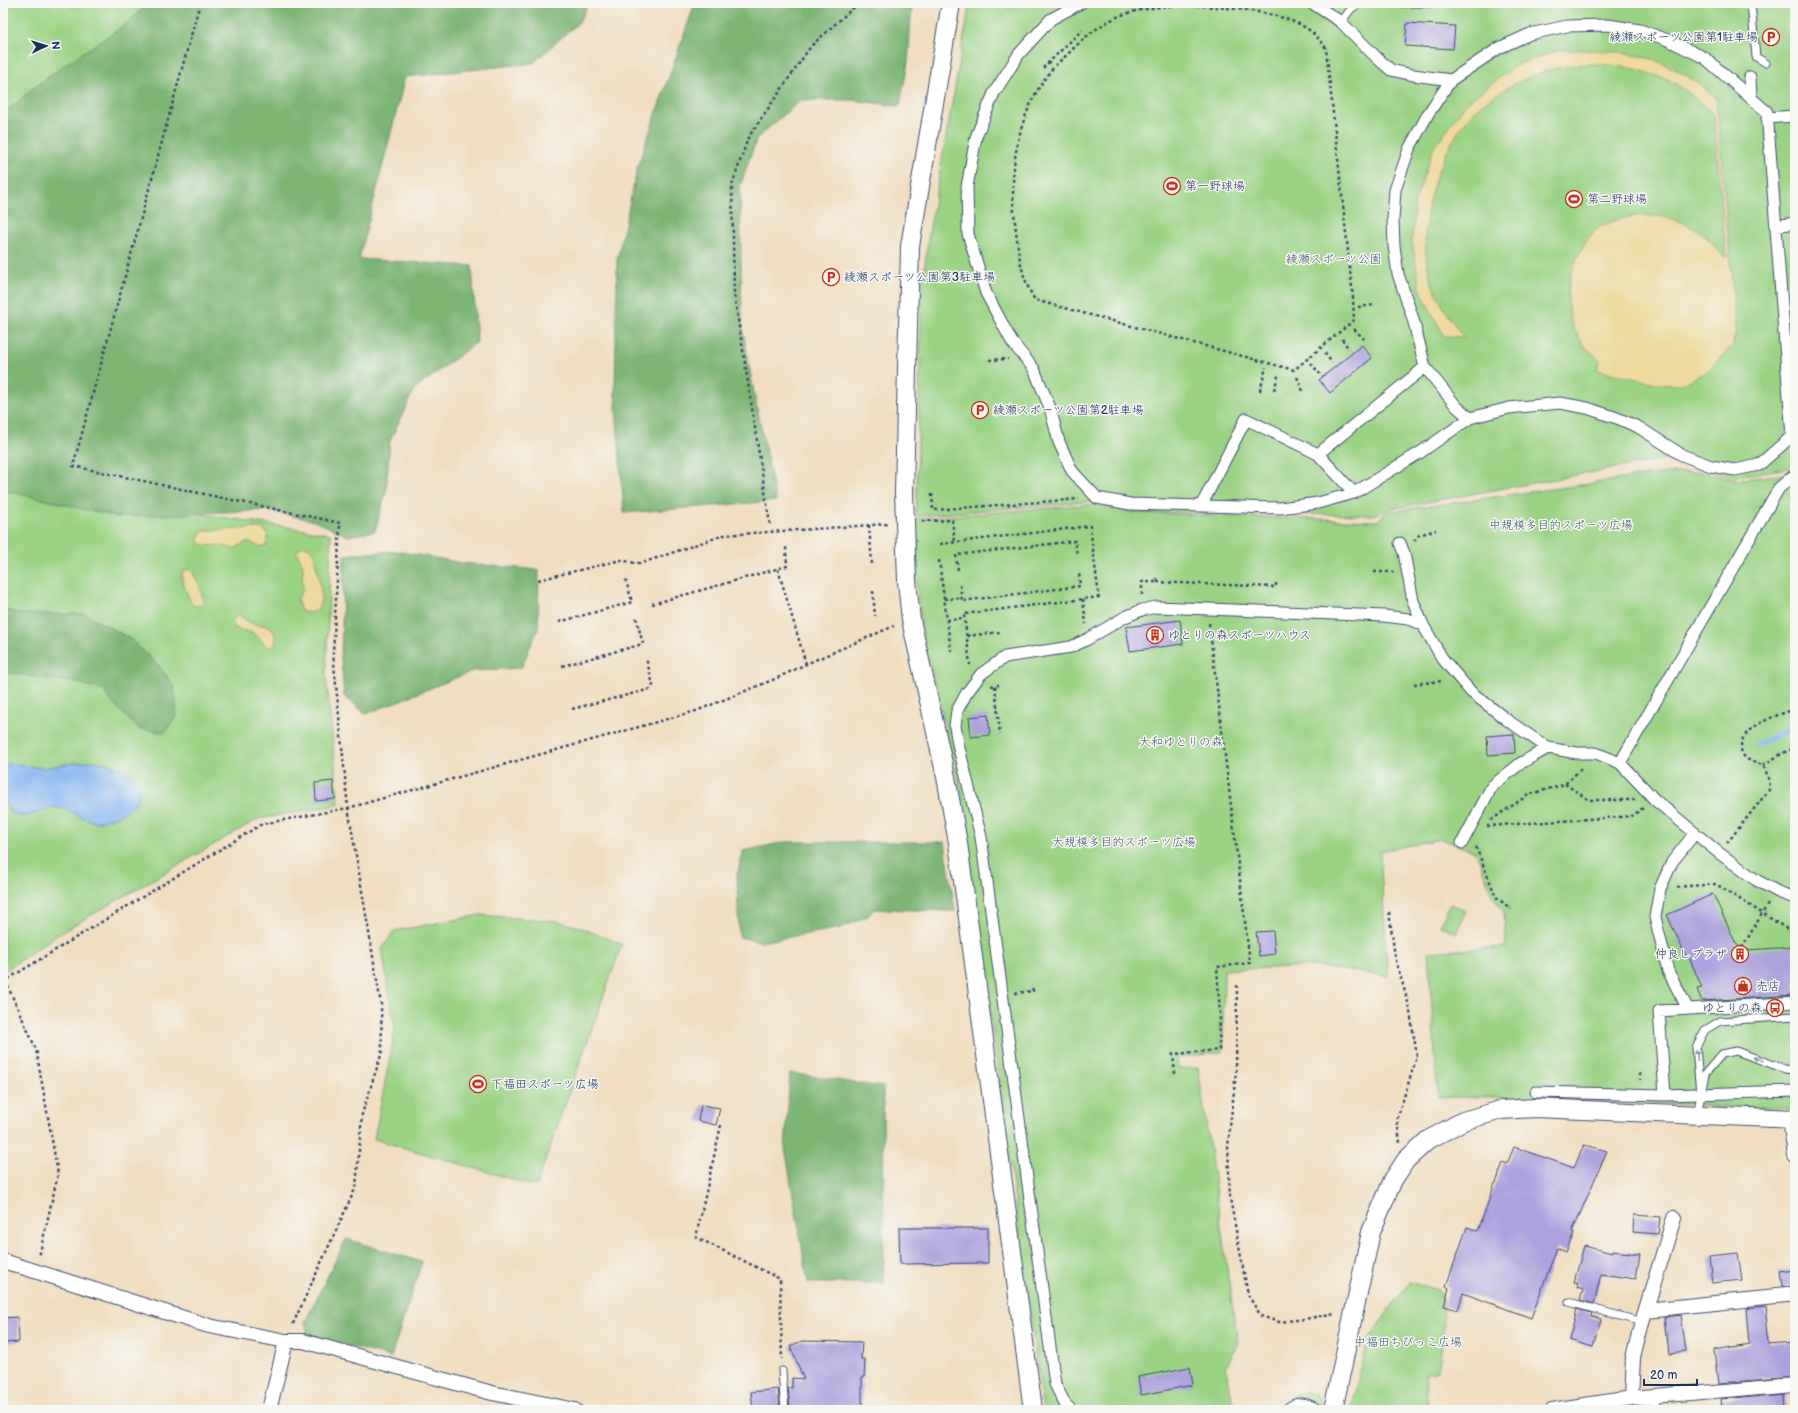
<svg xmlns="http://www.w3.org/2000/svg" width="1798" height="1413" viewBox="0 0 1798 1413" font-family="'Balsamiq Sans','Klee One',sans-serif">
  <rect width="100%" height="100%" fill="#f6f6f2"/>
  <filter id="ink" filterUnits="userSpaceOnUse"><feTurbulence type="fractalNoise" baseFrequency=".025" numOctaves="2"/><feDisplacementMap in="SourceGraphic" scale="8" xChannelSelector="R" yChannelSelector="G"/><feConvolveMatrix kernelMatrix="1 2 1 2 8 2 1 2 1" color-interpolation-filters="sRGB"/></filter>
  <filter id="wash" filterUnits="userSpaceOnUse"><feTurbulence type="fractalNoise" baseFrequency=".012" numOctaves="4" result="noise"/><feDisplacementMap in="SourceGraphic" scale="16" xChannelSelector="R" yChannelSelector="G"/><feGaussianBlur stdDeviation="0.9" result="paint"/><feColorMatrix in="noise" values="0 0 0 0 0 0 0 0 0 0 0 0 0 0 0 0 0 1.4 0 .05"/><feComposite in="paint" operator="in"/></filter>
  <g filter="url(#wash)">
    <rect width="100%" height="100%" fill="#f1dec0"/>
    <!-- green -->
    <path fill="#9bd385" stroke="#5b8172" d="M3,3H192L60,492L331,534L326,675L339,805L258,819L57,935L3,972Z
      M970,3H1795V467L1731,477L1665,459L1389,509L1374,515L1137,512L1095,501L916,516L922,286L930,227Z
      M1700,472L1734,480L1795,473V1110L1537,1097H1438L1428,952L1506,947L1504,912L1493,897L1476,852L1441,839L1380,851L1388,976L1313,966L1224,970L1223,1052L1177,1058L1178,1069L1198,1067L1238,1345L1226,1366L1234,1410L1279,1409C1292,1396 1297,1388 1317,1395L1324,1410H1043L960,788L923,637L914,567L915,519L1096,504L1135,513L1378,521L1386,512L1667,473Z
      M1450,904L1466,911L1456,933L1440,926Z
      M480,915L557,921L579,927L622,944L536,1186L374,1139L395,1030L382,949L394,931Z
      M1410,1282L1438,1290C1449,1317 1442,1344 1438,1371L1425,1374L1428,1410H1351L1368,1339Z"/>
    <!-- forest -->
    <path fill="#7cb572" stroke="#4c7268" d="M150,3H589L578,23L533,63L405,77L359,259L472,266L477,342L414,390L390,441L386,492L375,531L348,536L315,521L267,510L118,517L3,490V114L36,86L73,59L119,29Z
      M695,3H912L908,62L900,106L851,100H801L757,138L740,186L742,326L754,393L776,501L624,513L615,394L617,260L638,165Z
      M396,551L462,563L539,570L538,629L521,668L473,671L366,714L344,696L341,657L344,555Z
      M3,609L20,614H85L129,638L159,666L174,687L177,715L165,732L139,729L114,705L104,691L79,683L3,672Z
      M785,842H945L955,911L874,909L868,916L841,928L761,942L739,937L737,875L743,851Z
      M790,1073L883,1087L884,1283H808L785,1148Z
      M346,1239L422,1262L391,1357L308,1335L305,1322Z"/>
    <!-- sand -->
    <path fill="#eeda9e" stroke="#84847e" d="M1559,50C1603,50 1639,49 1678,71C1692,78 1704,88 1716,97L1736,329L1733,345L1706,372L1683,384L1664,385L1597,370L1600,360C1593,354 1586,349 1581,341C1562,314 1565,276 1582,249C1586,242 1592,232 1599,228C1630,209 1677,212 1705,236C1712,242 1717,250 1723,256L1726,257L1714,115C1700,102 1686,89 1669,80C1664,77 1658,76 1652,74C1600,56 1548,63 1502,91C1491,98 1479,105 1471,115C1437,155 1418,216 1428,268C1432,293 1449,316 1463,337L1444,336L1420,290L1412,241L1415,201L1434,147L1467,102L1517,65Z
      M256,528H262L268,535L267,545C260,547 256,547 250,542L244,543L234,549L224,546L203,545L199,541V535L204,531Z
      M305,546L311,549L314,555C316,570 335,622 301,611L297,600L303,589L302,576L303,571V566L297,552L299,548Z
      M190,569C197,577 203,593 203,604L200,606C199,606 194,606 193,605C190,603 181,579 182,576C182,574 184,571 185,570Z
      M240,616C243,618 247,621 251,623C267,629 273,619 276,643L273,646L269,648L253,633L235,628L232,623L234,618Z"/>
    <!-- water -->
    <path fill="#83b6f0" stroke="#4f72a7" d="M93,761C98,762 104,762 108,764C124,768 151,785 135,803C129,810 123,814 115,817C110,818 103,822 97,822C84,821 73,810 60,808C50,806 43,811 34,814C0,825 3,790 3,768L10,763L43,768L72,763Z"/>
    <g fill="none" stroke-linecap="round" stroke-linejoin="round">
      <!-- stream -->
      <path stroke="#83b6f0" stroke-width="5.5" d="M1757,745L1777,735L1795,728"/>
    </g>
    <g id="blocks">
      <!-- building -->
      <path fill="#ada2dd" d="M1407,23L1455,26L1453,49L1405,46Z
        M1362,345L1372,358L1330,393L1319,380Z
        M1180,620L1183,644L1130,651L1126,627Z
        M988,715L990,735L971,737L969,717Z
        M1514,734L1515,753L1488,755L1487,736Z
        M333,781L335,799L316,801L315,783Z
        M1713,894L1736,944L1745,950L1795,947V995L1703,1001L1701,999L1697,989L1702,988L1689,957L1687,958L1667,915Z
        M1273,931L1275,954L1259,956L1256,932Z
        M701,1105L720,1108L716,1125L698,1121Z
        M1584,1145L1607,1151L1572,1232L1574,1233L1566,1252L1557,1248L1531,1318L1463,1293L1458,1310L1444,1306L1449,1288L1446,1286L1467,1227L1478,1231L1495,1183H1496L1503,1162L1507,1164L1514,1147L1574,1168Z
        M1634,1215L1660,1217L1658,1234L1633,1232Z
        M899,1228H988V1263L900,1264Z
        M1584,1246L1612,1253V1251L1640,1254L1636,1279L1601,1274L1594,1304L1580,1300L1583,1289L1577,1287L1578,1283L1574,1282Z
        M1738,1253L1742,1280L1712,1283L1709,1256Z
        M1795,1270V1287L1781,1288L1779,1272Z
        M1765,1307L1769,1344L1795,1342V1376L1719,1382L1715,1350L1749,1344L1746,1309Z
        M1577,1309L1591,1313L1590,1316L1601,1319L1593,1347L1569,1340Z
        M1681,1315L1686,1351L1668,1353L1664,1317Z
        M18,1317L19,1342L4,1343L3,1318Z
        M802,1341L862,1342L861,1359H865L864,1377H862V1410H790L788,1388H792V1378L804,1379L790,1346Z
        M1190,1367L1193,1385L1141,1395L1138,1377Z
        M778,1389L780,1410H753L751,1392Z
        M1785,1393L1786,1410H1722L1721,1399Z"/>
    </g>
  </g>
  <g filter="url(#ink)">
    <use href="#blocks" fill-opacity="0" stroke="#3b496d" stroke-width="1"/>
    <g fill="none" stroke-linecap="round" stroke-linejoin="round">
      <!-- service casing -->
      <g stroke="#3b496d" stroke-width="9">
        <path id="service" d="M1398,3H1430
          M1751,3L1756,57L1766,63
          M1341,22L1351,9L1360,3
          M1700,1094L1696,1047L1705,1030L1720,1021L1795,1016
          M1697,1115L1705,1074L1722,1054L1736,1051L1785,1069L1795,1070
          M1569,1302L1642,1322
          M782,1371L785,1410
          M1657,1396L1658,1410"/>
      </g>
      <!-- pedestrian casing -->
      <g stroke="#3b496d" stroke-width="13">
        <path id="pedestrian" d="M1081,3L1051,19L1019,54L994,93L976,137L967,187L968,234L986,293L1012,342L1034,369L1050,408L1059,442L1072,471L1097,498L1130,504L1280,508L1318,503L1354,493L1421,452L1470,418L1509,408L1560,403L1587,408L1617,418L1638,427L1682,455L1711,466L1735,470L1759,465L1792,436L1767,112L1705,58L1668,40L1640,30L1608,25L1567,26L1530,34L1499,48L1451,80L1428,114L1409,149L1395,190L1393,219L1394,246L1398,274L1413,319L1425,367L1457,407L1470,418
          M1312,3L1341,22L1377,58L1391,70L1413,75L1451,80
          M1750,77L1751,98
          M1767,118L1795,116
          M1775,226L1795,223
          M1318,454L1425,367
          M1201,506L1246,419L1318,454L1354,493
          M1400,543L1404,553L1413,601L1423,625L1442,658L1471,692L1507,720L1548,748L1577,753H1596L1620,763L1655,800L1719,853L1756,880L1778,892L1795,898
          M1620,763L1779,488L1792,477L1795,476
          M1462,843L1492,786L1521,763L1548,748
          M1795,1002L1659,1011L1665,1095L1795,1091
          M1688,1009L1668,971L1655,917L1660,889L1672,862L1695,833
          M1536,1092L1665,1095
          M1071,1410L1065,1404L1055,1384L981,837L958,744L955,726L957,711L966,694L981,674L1005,657L1071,647L1088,639L1125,617L1142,610L1156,607L1183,608L1384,616L1408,619L1423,625
          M1287,1410C1297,1401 1306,1403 1317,1410"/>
      </g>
      <!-- minor casing -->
      <g stroke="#3b496d" stroke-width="16">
        <path id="minor" d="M1790,1119L1795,1155
          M3,1261L209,1326L286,1341H303L492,1393L575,1410
          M1646,1310L1795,1295
          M1631,1398L1633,1358L1642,1322L1674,1218
          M269,1410L286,1341
          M1552,1410L1631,1398L1795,1384"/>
      </g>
      <!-- tertiary casing -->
      <g stroke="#3b496d" stroke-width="20">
        <path id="tertiary" d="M951,3L910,246L904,492L907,581L911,620L946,777L958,843L1033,1410
          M1333,1410L1371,1232L1393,1180L1406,1160L1428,1140L1463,1121L1501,1110L1535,1108L1795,1119"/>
      </g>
      <!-- path -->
      <path stroke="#3b496d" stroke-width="2.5" stroke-dasharray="3 3" stroke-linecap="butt" d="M200,3L73,466L340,523L333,654L348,808L381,1004L382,1052L362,1114L356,1187L292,1326
        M1191,5C1225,8 1288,10 1314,34C1318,38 1322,43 1326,48L1353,297L1354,320L1294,370L1035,300C1020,276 1018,249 1015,222C1009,170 1016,120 1046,77C1052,68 1061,60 1069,53C1084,37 1104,21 1125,14C1147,7 1169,6 1191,5Z
        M1043,68L1082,30
        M1358,307L1374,305
        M1354,329L1364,339
        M1342,339L1349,349
        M1325,353L1332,363
        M989,360L1008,359
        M1311,363L1320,374
        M1297,377L1303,391
        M1274,390L1279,373
        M1260,391L1266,367
        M932,494L933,510L1079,499
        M922,521L952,520L955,542
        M770,524L734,293L732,185L748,138L811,46L853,8L862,3
        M869,525L872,564
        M1414,541L1419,535L1436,530
        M940,544L1090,526L1099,597L964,614L970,665
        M939,560L951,651
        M778,569L806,664
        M958,570L956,555L1075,541L1077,555
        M1374,572H1394
        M538,580L621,560L635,563H642L724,535L887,524
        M1157,582L1276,587V583
        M960,585L962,601L1080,586L1079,571
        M873,591L875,616
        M1142,595V582H1157V578
        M944,599L962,598
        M1083,599L1086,624
        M652,604L787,566L786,547
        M947,620L964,618
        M559,622L632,602L625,577
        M967,636L1001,632
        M562,666L643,644L636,617
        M1414,684L1443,681
        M991,686L999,685
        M995,686L1000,734
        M572,709L651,689L653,685L646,658
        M1763,765L1783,753L1795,748
        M1565,784L1589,800H1636
        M1491,820L1528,795L1565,784L1582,768
        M1487,826L1632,816L1643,808
        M1727,843L1769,790L1770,781L1763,765C1753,762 1741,760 1741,747C1741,725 1779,715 1795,709
        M1476,847L1496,897L1511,909
        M1677,887L1716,884L1795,934
        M1389,912L1395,957L1409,1006L1417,1056L1397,1119L1400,1143
        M1742,948L1769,902
        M5,980L36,1049L58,1174L39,1257
        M3,982L262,824L348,808L696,711L775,679L806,664L894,626
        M1237,985L1236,1072L1228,1146L1230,1198L1248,1295L1261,1316L1279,1322L1305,1319L1335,1313
        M1015,993L1033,991L1032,985
        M1640,1073V1080
        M1175,1074L1173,1054L1219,1050L1220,1014L1217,967L1250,963L1209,623
        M721,1125L696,1237L780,1279L782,1359"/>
      <!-- service -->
      <use href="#service" stroke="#fff" stroke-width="7"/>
      <!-- pedestrian -->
      <use href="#pedestrian" stroke="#fff" stroke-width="11"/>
      <!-- minor -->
      <use href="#minor" stroke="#fff" stroke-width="14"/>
      <!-- tertiary -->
      <use href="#tertiary" stroke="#fff" stroke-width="18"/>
    </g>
    <!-- one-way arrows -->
    <defs><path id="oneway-solid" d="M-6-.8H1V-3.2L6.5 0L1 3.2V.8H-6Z"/></defs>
    <g fill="#8d97ae">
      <use href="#oneway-solid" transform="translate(1697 1055) rotate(-95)"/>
      <use href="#oneway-solid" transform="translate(1758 1059) rotate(-159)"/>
    </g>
  </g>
  <!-- icons -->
  <defs>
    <g id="parking-ring" transform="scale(0.9)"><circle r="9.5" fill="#f6f6f2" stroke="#c8321e" stroke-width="1.5"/><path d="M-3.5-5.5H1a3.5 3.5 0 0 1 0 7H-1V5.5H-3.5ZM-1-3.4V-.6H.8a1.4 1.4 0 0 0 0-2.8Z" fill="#c8321e"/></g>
    <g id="stadium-ring" transform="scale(0.9)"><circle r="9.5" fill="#f6f6f2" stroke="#c8321e" stroke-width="1.5"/><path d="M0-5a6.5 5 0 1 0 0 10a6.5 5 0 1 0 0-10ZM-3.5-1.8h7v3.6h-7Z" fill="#c8321e"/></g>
    <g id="building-ring" transform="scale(0.9)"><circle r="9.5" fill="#f6f6f2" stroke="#c8321e" stroke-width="1.5"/><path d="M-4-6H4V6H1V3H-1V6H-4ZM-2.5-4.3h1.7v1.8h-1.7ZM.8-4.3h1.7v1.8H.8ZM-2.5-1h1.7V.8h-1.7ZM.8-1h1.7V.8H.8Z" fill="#c8321e"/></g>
    <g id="shop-ring" transform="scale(0.9)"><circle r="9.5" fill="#f6f6f2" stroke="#c8321e" stroke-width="1.5"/><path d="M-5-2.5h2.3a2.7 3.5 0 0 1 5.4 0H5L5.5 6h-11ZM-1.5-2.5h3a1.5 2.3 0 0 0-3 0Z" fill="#c8321e"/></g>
    <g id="bus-ring" transform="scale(0.9)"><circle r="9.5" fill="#f6f6f2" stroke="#c8321e" stroke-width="1.5"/><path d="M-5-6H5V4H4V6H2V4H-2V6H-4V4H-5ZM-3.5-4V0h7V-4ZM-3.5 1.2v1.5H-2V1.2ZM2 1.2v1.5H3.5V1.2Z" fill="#c8321e"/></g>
  </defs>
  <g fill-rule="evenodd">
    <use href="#parking-ring" x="1771" y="37"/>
    <use href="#stadium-ring" x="1172" y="186"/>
    <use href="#stadium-ring" x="1574" y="199"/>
    <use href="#parking-ring" x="831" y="277"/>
    <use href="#parking-ring" x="980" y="410"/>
    <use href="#building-ring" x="1155" y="635"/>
    <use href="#building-ring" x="1740" y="954"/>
    <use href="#shop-ring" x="1743" y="986"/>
    <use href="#bus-ring" x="1775" y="1008"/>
    <use href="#stadium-ring" x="478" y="1084"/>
  </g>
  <g text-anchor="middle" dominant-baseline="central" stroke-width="3" stroke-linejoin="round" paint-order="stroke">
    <!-- poi labels -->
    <g font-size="12" fill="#1b2f5e" stroke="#f6f6f2" text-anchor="start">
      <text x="1758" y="37" text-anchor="end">綾瀬スポーツ公園第1駐車場</text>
      <text x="1185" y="186">第一野球場</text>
      <text x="1587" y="199">第二野球場</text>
      <text x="844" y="277">綾瀬スポーツ公園第3駐車場</text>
      <text x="993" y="410">綾瀬スポーツ公園第2駐車場</text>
      <text x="1168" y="635">ゆとりの森スポーツハウス</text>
      <text x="1727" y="954" text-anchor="end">仲良しプラザ</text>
      <text x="1756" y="986">売店</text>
      <text x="1762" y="1008" text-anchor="end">ゆとりの森</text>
      <text x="491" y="1084">下福田スポーツ広場</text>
    </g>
    <!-- park labels -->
    <g font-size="12" fill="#3b5868" stroke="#f6f6f2">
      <text x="1334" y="259">綾瀬スポーツ公園</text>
      <text x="1561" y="525">中規模多目的スポーツ広場</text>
      <text x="1181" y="742">大和ゆとりの森</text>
      <text x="1124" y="842">大規模多目的スポーツ広場</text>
      <text x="1408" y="1342">中福田ちびっこ広場</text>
    </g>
  </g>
  <!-- margin -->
  <rect width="1798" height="1413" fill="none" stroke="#f6f6f2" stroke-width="16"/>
  <!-- north arrow -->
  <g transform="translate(46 46) rotate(86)" stroke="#f6f6f2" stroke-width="3" paint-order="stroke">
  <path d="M0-3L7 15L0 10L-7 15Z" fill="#1b2f5e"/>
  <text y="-6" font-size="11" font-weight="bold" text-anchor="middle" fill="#1b2f5e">N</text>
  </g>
  <!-- scale -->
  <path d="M1644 1379v6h53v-6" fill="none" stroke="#1b2f5e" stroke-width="2"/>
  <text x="1650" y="1379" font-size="12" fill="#1b2f5e" stroke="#f6f6f2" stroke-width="3" paint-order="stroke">20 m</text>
</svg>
